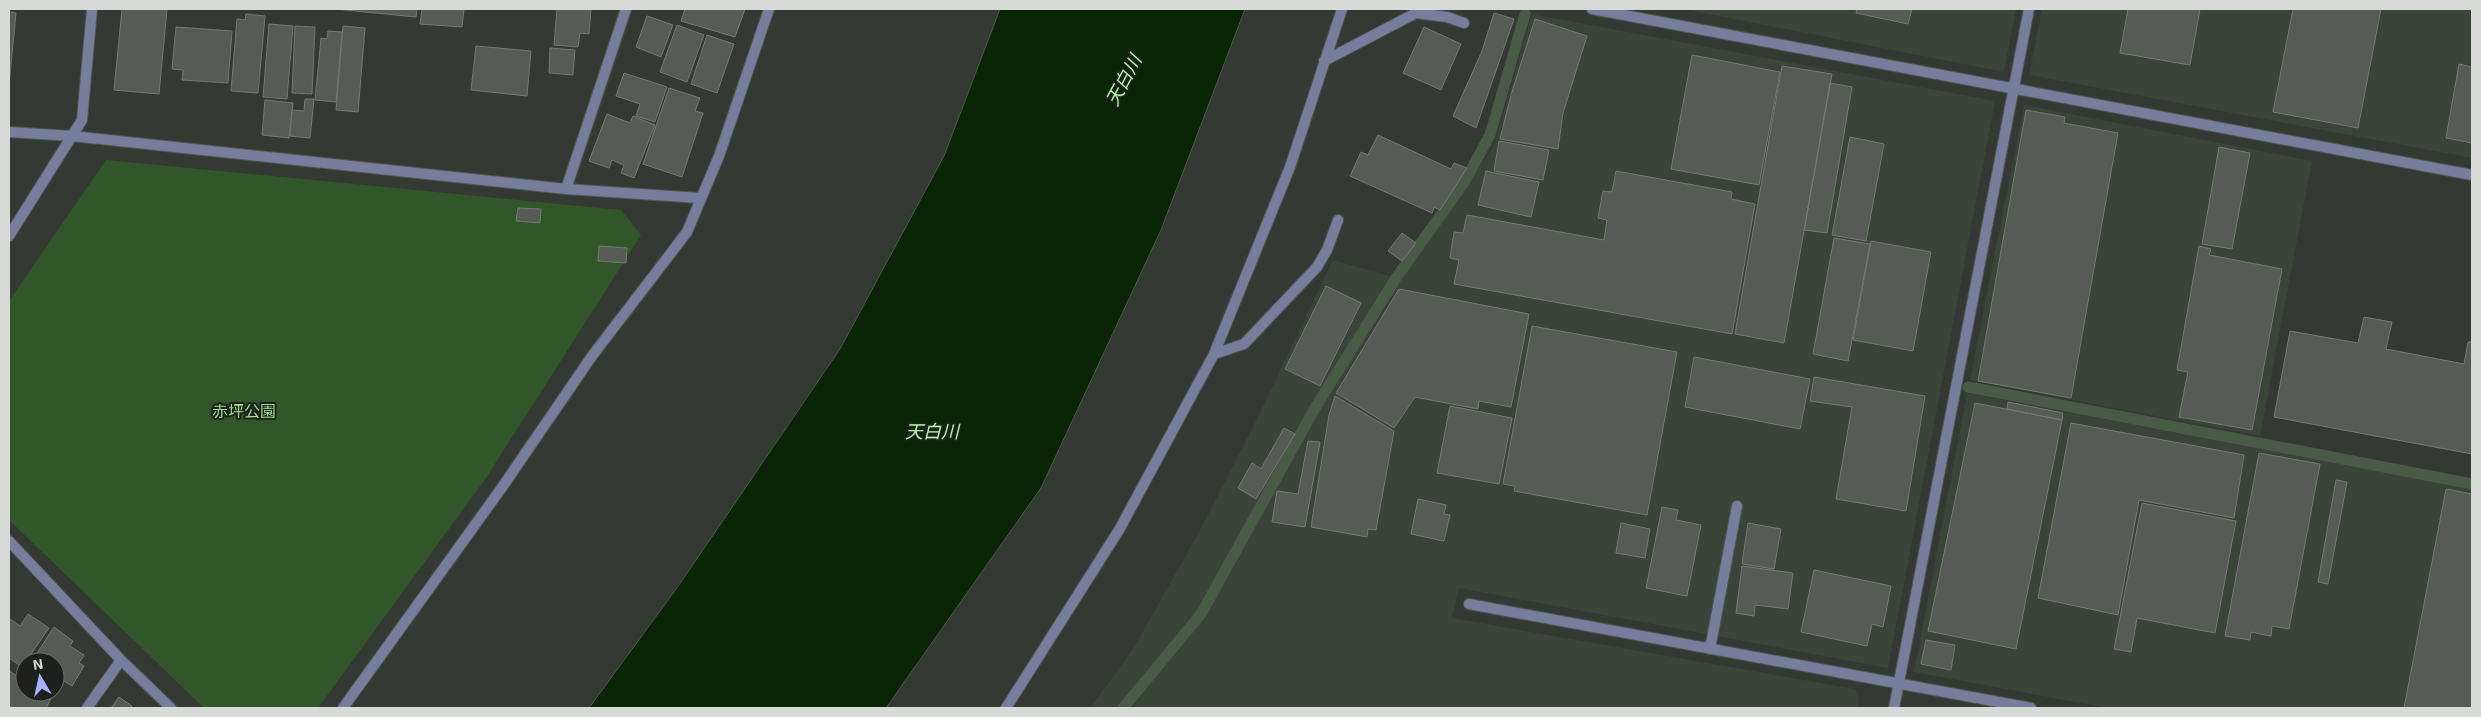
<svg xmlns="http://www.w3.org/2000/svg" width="2481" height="717" viewBox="0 0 2481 717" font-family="'Exo 2','Noto Sans JP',sans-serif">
  <rect width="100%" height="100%" fill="#343a33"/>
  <!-- built -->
  <path fill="#3a4438" d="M1684,9H2016L2004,72Z
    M2042,9H2472V158L2029,75Z
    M1532,14L1995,101L1888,668L1459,588L1452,618L1855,689L1859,699L1858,708H1090L1133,649L1198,534L1256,421L1333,260L1400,279L1494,146Z
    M2024,105L2312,161L2260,436L1970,380Z
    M1967,393L2472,489V708H2108L1914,672Z"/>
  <!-- green -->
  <path fill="#315629" d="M106,160L621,210L641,235L486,478L318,708H204L9,520V301Z"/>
  <!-- water -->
  <path fill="#0a2505" stroke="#485b44" d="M1000,9H1245L1161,230L1041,488L886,708H589L679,585L840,349L944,156Z"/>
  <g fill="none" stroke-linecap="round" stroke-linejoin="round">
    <!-- stream -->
    <path stroke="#485b44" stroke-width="11" d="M1968,387L2472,484
      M1123,708L1201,614L1315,408L1396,278L1465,181L1490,135L1525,14"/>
  </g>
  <!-- building -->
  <path fill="#565c55" stroke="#747a73" d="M122,9H167L159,94L114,90Z
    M335,9H417L416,17Z
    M422,9H464L462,27L420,24Z
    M557,9H591L589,34L580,33L578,47L554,45Z
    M685,9H745L735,37L681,21Z
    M1857,9H1912L1908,24L1856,13Z
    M2128,9H2200L2190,65L2120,53Z
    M2293,9H2381L2358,128L2273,112Z
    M9,12L16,13L9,85Z
    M1494,13L1514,19L1476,128L1453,116L1482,51Z
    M246,14L265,16L258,93L231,91L237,19L245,20Z
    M647,16L673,25L661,57L636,47Z
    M1535,19L1587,36L1563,113L1558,149L1500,139L1511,95Z
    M269,24L293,26L287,99L263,97Z
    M677,25L704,35L687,82L660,72Z
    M295,26L315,27L312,94L292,93Z
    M343,26L365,28L358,112L336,110Z
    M176,27L232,31L228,83L182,80L183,70L172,69Z
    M1424,27L1461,44L1441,90L1403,73Z
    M328,31L342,32L336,102L315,100L321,38L327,39Z
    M707,35L734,44L717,93L691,84Z
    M476,46L531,51L527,96L471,90Z
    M550,48L575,50L573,75L549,73Z
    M1692,55L1780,72L1759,185L1671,169Z
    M2459,64L2472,67V143L2446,138Z
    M1782,66L1832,74L1784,343L1735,334Z
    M624,73L667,87L655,122L636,116L640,104L616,96Z
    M1830,83L1852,87L1827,233L1804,230Z
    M669,88L700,98L695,111L703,113L682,177L643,164Z
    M305,99H314L310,138L290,136L292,110L304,111Z
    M265,100L293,103L289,138L262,135Z
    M2026,110L2065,117L2064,123L2118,133L2071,398L1978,381Z
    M607,114L630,123L633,116L655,125L634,178L621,173L624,165L612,160L609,168L589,161Z
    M1378,135L1451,169L1454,163L1467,168L1440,210L1434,207L1432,213L1350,176L1361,152L1368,155Z
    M1850,137L1884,144L1866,241L1832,235Z
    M1499,141L1549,150L1543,180L1494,171Z
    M2219,147L2250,153L2232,249L2202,244Z
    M1486,171L1539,182L1531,217L1478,205Z
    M1616,171L1732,192L1731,199L1755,204L1732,334L1454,284L1459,260L1450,258L1454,232L1463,233L1467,215L1604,240L1607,220L1598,218L1603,191L1612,192Z
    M518,208L541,209L540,223L516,221Z
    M1402,233L1416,243L1402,261L1388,251Z
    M1834,238L1870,244L1848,361L1813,354Z
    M1871,241L1931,252L1913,351L1853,340Z
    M599,246L627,248L626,263L598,261Z
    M2199,246L2211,249L2209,255L2282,269L2252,430L2179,417L2188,372L2177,370Z
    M1326,286L1361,303L1320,386L1285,369Z
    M1399,289L1529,314L1511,407L1479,401L1478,409L1415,397L1394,428L1336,393Z
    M2364,317L2392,322L2386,349L2464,364L2468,342H2472V454L2274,417L2290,331L2358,343Z
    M1532,326L1677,352L1647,515L1514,491L1515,486L1503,484Z
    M1694,357L1810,379L1800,429L1685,407Z
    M1814,377L1925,396L1906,511L1836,499L1852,407L1810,401Z
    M1335,396L1394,431L1376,530L1368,529L1367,537L1311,527L1329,415Z
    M2008,402L2063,413L2062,420L2007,409Z
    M1975,403L2062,420L2016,649L1928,631Z
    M1450,406L1512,418L1499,484L1437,473Z
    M2071,423L2244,455L2234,518L2139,500L2118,615L2038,598Z
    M1284,428L1295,434L1256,499L1238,488L1252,463L1261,469Z
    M1308,441L1320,442L1305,527L1272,522L1277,491L1298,494Z
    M2259,453L2320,464L2289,629L2272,626L2271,636L2251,632L2250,640L2225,636Z
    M2336,480L2347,482L2328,584L2318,582Z
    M2446,489L2472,494V708H2404Z
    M1418,499L1446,505L1444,514L1450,515L1444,541L1411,534Z
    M2142,503L2236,521L2215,633L2137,618L2131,652L2114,649Z
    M1662,507L1678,510L1676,520L1701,525L1687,596L1646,588Z
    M1621,523L1650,529L1645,558L1616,553Z
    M1748,523L1781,529L1774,569L1742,564Z
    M1742,566L1793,573L1788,609L1755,605L1754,616L1736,613Z
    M1814,570L1891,586L1883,627L1872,624L1867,646L1801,632Z
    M28,614L49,628L22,667L9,658V620L10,619L20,626Z
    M54,627L73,641L70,646L84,655L79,663L84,666L72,686L55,675V662L32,661Z
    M1926,640L1955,645L1951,670L1921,664Z
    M9,671L25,681V692H44L52,697L46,708L9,707Z
    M119,697L132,706L130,708H111Z"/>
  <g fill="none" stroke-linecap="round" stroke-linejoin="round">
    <!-- service casing -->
    <g stroke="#515750" stroke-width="12">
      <path id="service" d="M1324,61L1416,13L1447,17L1464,23
        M1214,354L1244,344L1317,267L1327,250L1338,220
        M1006,708L1119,530L1214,354L1290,167L1342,9"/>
    </g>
    <!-- minor casing -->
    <g stroke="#515750" stroke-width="12">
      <path id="minor" d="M1592,9L2472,175
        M9,132L72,136L566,189L700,198
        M566,189L626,9
        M9,541L121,660L171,708
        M1469,604L2031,708
        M1710,649L1737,506
        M87,708L121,660
        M343,708L503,486L592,356L687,232L719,156L769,9
        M1894,708L2029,9"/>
    </g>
    <!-- tertiary casing -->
    <g stroke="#515750" stroke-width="12">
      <path id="tertiary" d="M9,236L82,120L92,9"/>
    </g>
    <!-- service -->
    <use href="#service" stroke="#777e9d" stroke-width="10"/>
    <!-- minor -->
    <use href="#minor" stroke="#777e9d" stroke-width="10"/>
    <!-- tertiary -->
    <use href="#tertiary" stroke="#777e9d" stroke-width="10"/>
  </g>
  <g text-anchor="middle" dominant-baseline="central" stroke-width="4" stroke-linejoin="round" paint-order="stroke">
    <!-- park labels -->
    <g font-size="16" fill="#98e189" stroke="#1d201d">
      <text x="244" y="410">赤坪公園</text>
    </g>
    <!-- water labels -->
    <g font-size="18" font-style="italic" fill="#b0fba1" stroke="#1d201d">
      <text transform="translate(1123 80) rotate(-62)">天白川</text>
      <text x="932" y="431">天白川</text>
    </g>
  </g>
  <!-- border -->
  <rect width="2481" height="717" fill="none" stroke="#d7dad6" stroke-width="20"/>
  <!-- north arrow -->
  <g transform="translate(40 677) rotate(351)"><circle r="24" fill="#1d201d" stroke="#676a67"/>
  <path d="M0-4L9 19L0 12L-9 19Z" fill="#a3b2fc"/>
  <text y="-8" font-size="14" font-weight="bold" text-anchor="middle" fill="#d7dad6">N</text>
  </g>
</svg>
